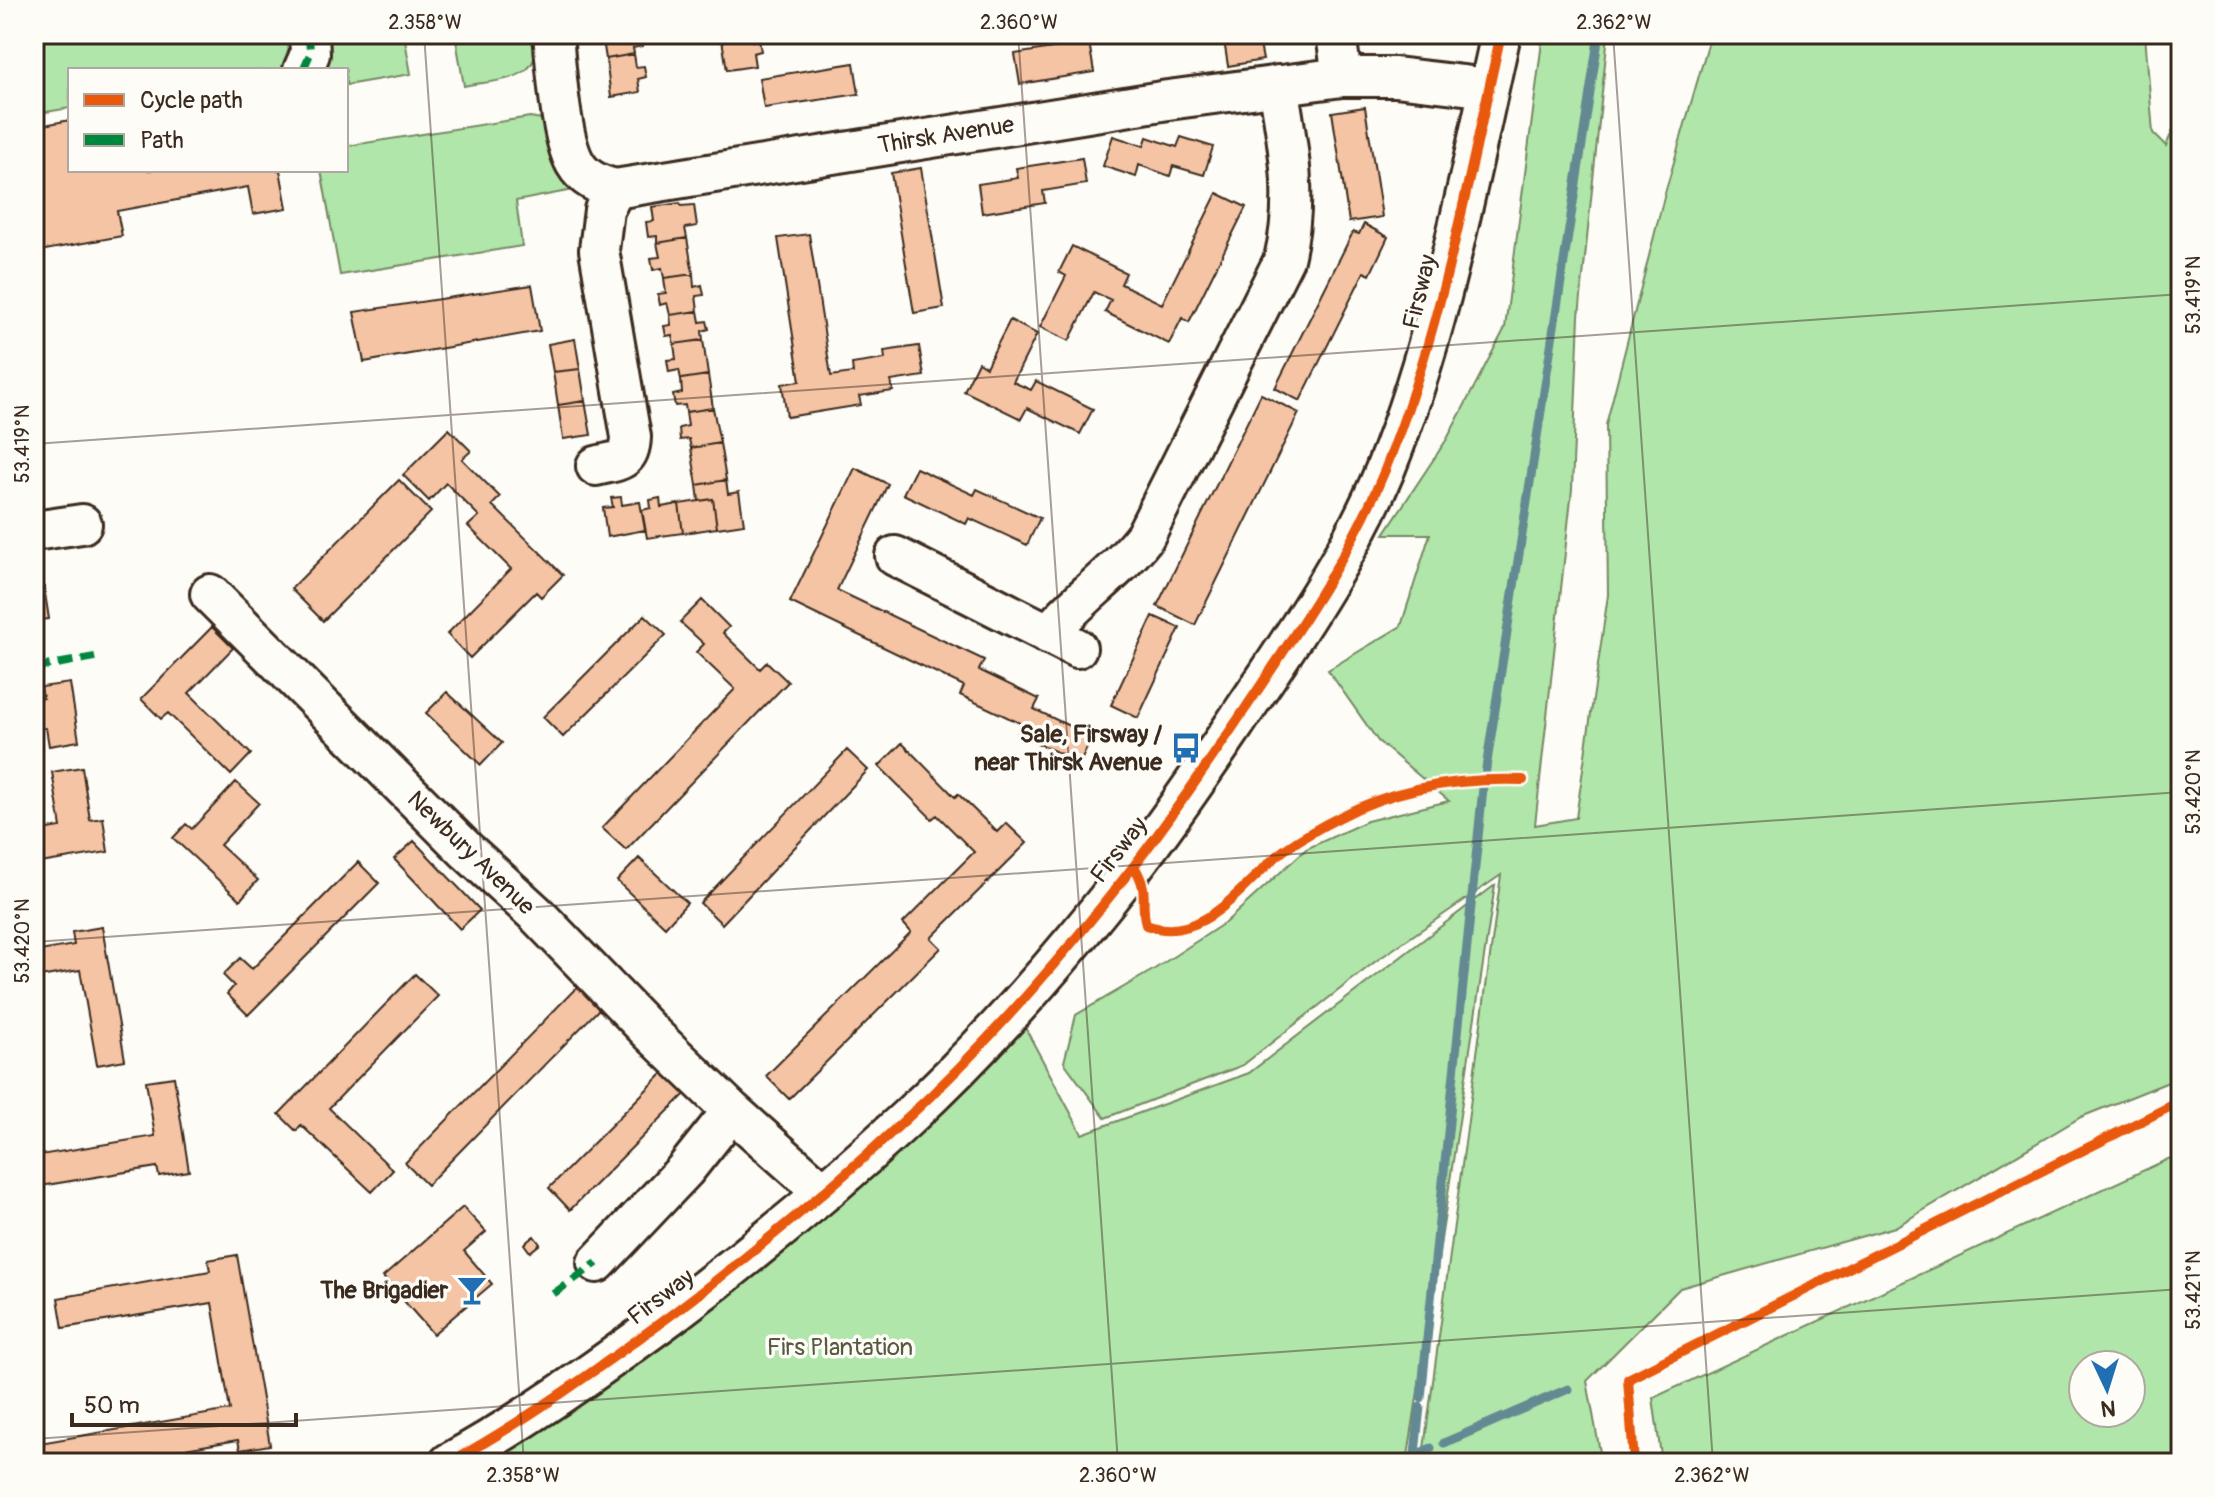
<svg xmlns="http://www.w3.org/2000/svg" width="2215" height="1497" viewBox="0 0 2215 1497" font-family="Pangolin,sans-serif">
  <rect width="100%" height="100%" fill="#fdfcf7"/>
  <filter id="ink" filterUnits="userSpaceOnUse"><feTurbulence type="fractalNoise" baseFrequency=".0125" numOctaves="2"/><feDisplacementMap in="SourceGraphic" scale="16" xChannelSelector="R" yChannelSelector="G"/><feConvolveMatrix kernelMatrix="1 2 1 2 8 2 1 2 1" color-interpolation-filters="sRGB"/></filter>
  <g filter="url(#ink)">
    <!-- green -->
    <path fill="#b0e6a9" stroke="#768864" stroke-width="2" fill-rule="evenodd" d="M34,34H291L294,70H70V108L34,114Z
      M323,34H404L411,74L346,85V70H329Z
      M455,34H535C544,83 500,79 464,86Z
      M1543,34H1608L1579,316L1572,489L1535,825L1576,818L1608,595L1606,425L1665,193L1711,34H2145L2153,133L2166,146L2181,111V1077L2081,1117L1895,1227L1680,1288L1587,1381L1602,1463H1422L1501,875L1376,961L1243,1065L1105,1118L1064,1062L1076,1015L1153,970L1226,922L1306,849L1367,821L1449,801L1378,741L1328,670L1401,626L1430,534H1384L1447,439L1505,328Z
      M530,117L552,121L573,190L516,201L522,246L340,275L321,170H346V146Z
      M1495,885L1407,1463H481L1014,1007L1082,1134L1249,1073Z
      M2181,1153V1463H1662L1653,1398ZM2083,1365H2131V1413H2083Z"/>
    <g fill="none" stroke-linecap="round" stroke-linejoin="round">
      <!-- stream -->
      <path stroke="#648a92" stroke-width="9" d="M1421,1398L1483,788L1599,34
        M1444,1443L1568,1389
        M1415,1455L1431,1448
        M1414,1463L1420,1407"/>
    </g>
    <!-- building -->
    <path fill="#f4c4a4" stroke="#3b2a1e" stroke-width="2" d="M602,34L640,35L642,46L633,48L634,54L606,59Z
      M721,34H751L752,41L759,40L761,51L753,53L755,66L727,70Z
      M1223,34H1258L1263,60L1228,66Z
      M1385,34H1419L1417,42Z
      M1089,42L1094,72L1020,84L1015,54Z
      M634,54L636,67L644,66L646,77L638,79L640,92L611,97L606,59Z
      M854,63L859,94L764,108L759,78Z
      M1365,107L1382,217L1349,222L1332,112Z
      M70,120V170H280L287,208L253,214L248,187L117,211L122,236L34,252V127Z
      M1113,136L1144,146L1147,137L1177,147L1181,137L1213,147L1204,175L1173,166L1170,176L1139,165L1136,177L1103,166Z
      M1082,158L1086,184L1043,191L1045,203L982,213L978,184L1018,178L1016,168Z
      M921,168L944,308L914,313L891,173Z
      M1217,193L1246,207L1189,322L1182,318L1169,344L1105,312L1111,300L1094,292L1069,341L1040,327L1066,276L1059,272L1072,246L1126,273L1121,284L1162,304Z
      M680,203L681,206L694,205L697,226L685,228L687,238L657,243V236L648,237L646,222L654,221L652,207Z
      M1364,224L1388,237L1370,275L1364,272L1300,401L1275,388L1353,232L1359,234Z
      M809,234L831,376L853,373L852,364L885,359L884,351L919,346L924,376L891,381L893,391L859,396L861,405L787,417L782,384L800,381L778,238Z
      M687,238L693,274L664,278L662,268L653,270L651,258L660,257L657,243Z
      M693,274L694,287L702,285L704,295L696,296L698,311L670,315L667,303L660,305L658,294L666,293L664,278Z
      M532,285L540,331L364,362L354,312Z
      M698,311L700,322L707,321L709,329L702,331L703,340L674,344L672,335L666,336L664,326L671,325L670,315Z
      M1010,320L1037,334L1013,382L1031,390L1036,381L1093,409L1080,434L1027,408L1021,419L964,391L978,362L986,367Z
      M575,339L580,369L553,372L548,344Z
      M703,340L708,375L681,379L679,370L669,372L667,360L676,359L674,344Z
      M580,369L585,401L558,405L553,372Z
      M708,375L713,408L686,412L685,405L675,406L673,395L682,393L681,379Z
      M1261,394L1299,413L1195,625L1157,606Z
      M585,401L591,435L563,439L558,405Z
      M713,408L720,443L691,448L689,439L680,440L679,428L688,426L686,412Z
      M449,429L471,451L462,459L500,497L492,505L563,575L541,597L536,592L470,658L447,634L511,569L468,526L479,516L446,483L429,501L403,475Z
      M720,443L726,480L697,485L691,448Z
      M855,468L888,484L837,590L984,660L979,670L1039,699L1034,709L1092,737L1080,763L1018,734L1022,724L960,695L964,686L790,602Z
      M916,468L974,495L977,489L1040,518L1027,545L969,518L966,524L903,494Z
      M399,480L431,512L323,621L291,589Z
      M726,480L728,494L739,492L744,524L717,528L713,499L699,501L697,485Z
      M621,497L622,505L640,502L645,530L607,537L603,508L613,507L611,498Z
      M660,498L661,507L679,504L683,533L647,538L642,510L651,508L650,500Z
      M713,499L717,528L683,533L679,504Z
      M44,587L49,619L34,621V589Z
      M702,600L729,627L723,633L760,669L767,662L788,682L626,850L602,828L735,689L696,652L704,644L680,622Z
      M645,615L666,635L563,737L543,717Z
      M1153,616L1180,628L1138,718L1111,705Z
      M212,627L233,648L189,693L251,754L231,775L168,713L161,719L141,699Z
      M70,683L79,741L49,746L46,728L34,729V699L43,698L41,687Z
      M447,692L502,743L481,765L426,713Z
      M902,743L955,797L958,794L997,832L1006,823L1027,843L931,938L941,948L789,1099L766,1076L911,932L903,923L974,852L937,815L932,819L879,766Z
      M847,750L868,770L722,924L700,903Z
      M82,767L90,820L103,818L108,852L34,864V831L61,827L52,772Z
      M236,782L259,803L220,845L258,880L240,900L173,838L186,824L192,829Z
      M414,841L480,910L460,929L394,859Z
      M639,858L687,903L665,927L617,881Z
      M358,862L379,883L248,1015L227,994L234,986L223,975L240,958L252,969Z
      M102,927L125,1060L97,1065L80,970L34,978V952L74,945L72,932Z
      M415,974L438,996L329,1108L393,1170L372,1192L301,1125L296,1131L279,1114Z
      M581,983L603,1005L427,1185L405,1163Z
      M667,1069L689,1090L570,1210L549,1188Z
      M174,1077L189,1171L159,1176L157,1167L34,1187V1156L155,1136L146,1081Z
      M463,1207L486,1232L464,1251L492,1284L433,1334L383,1277Z
      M534,1236L540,1244L530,1252L524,1244Z
      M237,1255L270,1445L240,1450L238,1440L103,1463H34V1444L230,1410L212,1303L63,1328L58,1298L210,1271L208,1260Z"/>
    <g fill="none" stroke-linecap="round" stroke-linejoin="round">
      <!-- minor casing -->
      <g stroke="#3b2a1e" stroke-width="44">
        <path id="minor" d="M553,34C556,66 560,136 575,163C584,179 599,185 615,189L1168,100L1342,77H1395L1489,88
          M1336,34L1342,77
          M303,70L310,54L309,34
          M596,466C618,460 630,463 631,437L599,250L604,210L615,189
          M34,531L82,524
          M895,556L1077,648
          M210,594L467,851L536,914L650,1032L732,1111L823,1192
          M1048,634C1078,598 1117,573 1145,536L1284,259C1299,197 1288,146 1278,85
          M597,1263L685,1170L732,1111
          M449,1463C527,1420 599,1368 671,1315C752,1254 831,1189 905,1120C985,1047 1066,953 1133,867C1173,816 1209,762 1245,709C1296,633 1350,555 1385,470C1441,331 1468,180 1501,34"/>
      </g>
      <!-- minor -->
      <use href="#minor" stroke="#fdfcf7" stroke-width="38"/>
      <!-- quiet -->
      <path stroke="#00873e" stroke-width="8" stroke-dasharray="16 8" stroke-linecap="butt" d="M303,70L310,54L309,34
        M34,668L95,657
        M553,1294L597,1263"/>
      <!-- cycleway casing -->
      <g stroke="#fdfcf7" stroke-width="15">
        <path id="cycleway" d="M1134,866C1151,895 1139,898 1146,925C1207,947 1245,878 1287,848C1303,837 1322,826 1340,817C1396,787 1461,778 1523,780
          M449,1463C527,1420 599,1368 671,1315C752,1254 831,1189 905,1120C985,1047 1066,953 1133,867C1173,816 1209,762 1245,709C1296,633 1350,555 1385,470C1441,331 1468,180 1501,34
          M1634,1463L1628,1379L2181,1101"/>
      </g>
      <!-- cycleway -->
      <use href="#cycleway" stroke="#e8590c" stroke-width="10"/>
    </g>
  </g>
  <!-- ticks -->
  <path fill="none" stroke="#3b2a1e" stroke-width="2" stroke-opacity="0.45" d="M424,34L524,1463M1018,34L1118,1463M1613,34L1713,1463M34,444L2181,294M34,942L2181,792M34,1439L2181,1289"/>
  <!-- icons -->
  <defs>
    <g id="bus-bare" transform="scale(2.4)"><path d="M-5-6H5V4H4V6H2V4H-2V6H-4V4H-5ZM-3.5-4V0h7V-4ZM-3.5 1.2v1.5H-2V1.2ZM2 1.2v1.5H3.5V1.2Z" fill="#1f6fb2" stroke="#fdfcf7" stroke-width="2.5" paint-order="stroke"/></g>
    <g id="bar-bare" transform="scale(2.4)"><path d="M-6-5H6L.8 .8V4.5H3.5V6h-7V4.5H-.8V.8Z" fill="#1f6fb2" stroke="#fdfcf7" stroke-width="2.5" paint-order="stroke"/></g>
  </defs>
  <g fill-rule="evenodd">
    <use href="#bus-bare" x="1186" y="748"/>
    <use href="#bar-bare" x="472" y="1290"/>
  </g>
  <g text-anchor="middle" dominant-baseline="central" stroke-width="7" stroke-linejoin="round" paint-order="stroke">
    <!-- street labels -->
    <g font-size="24" fill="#3b2a1e" stroke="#fdfcf7">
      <text transform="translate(946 135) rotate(-9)">Thirsk Avenue</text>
      <text transform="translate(1420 292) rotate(-76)">Firsway</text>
      <text transform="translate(1119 850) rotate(-52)">Firsway</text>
      <text transform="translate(471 853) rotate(44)">Newbury Avenue</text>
      <text transform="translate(661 1297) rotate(-37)">Firsway</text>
    </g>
    <!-- poi labels -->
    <g font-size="24" font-weight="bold" fill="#3b2a1e" stroke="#fdfcf7" text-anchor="end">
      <text x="1162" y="734">Sale, Firsway /<tspan x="1162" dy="28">near Thirsk Avenue</tspan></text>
      <text x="448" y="1290">The Brigadier</text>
    </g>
    <!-- park labels -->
    <g font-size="24" fill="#585941" stroke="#fdfcf7">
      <text x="840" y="1347">Firs Plantation</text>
    </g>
  </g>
  <!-- margin -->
  <rect width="2215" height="1497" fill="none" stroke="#fdfcf7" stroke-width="88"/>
  <!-- legend -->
  <rect x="68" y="68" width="280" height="104" fill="#fdfcf7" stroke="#afa8a0" stroke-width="2"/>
  <rect x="84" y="94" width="40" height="12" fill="#e8590c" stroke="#afa8a0" stroke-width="2"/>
  <text x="140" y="108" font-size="24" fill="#3b2a1e">Cycle path</text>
  <rect x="84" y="134" width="40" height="12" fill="#00873e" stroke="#afa8a0" stroke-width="2"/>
  <text x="140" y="148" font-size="24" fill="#3b2a1e">Path</text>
  <!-- north arrow -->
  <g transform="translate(2107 1389) rotate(176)"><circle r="38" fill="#fdfcf7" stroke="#afa8a0" stroke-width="2"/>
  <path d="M0-6L14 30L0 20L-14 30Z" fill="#1f6fb2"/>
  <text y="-12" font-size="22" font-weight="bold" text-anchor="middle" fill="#3b2a1e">N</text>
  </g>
  <!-- scale -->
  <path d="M72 1413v12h224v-12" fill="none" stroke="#3b2a1e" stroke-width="4"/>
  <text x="84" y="1413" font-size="24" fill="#3b2a1e" stroke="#fdfcf7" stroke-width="6" paint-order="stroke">50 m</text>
  <rect x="44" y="44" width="2127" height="1409" fill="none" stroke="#3b2a1e" stroke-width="3"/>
  <g font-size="20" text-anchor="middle" fill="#3b2a1e">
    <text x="425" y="29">2.358°W</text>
    <text x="1019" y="29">2.360°W</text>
    <text x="1614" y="29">2.362°W</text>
    <text transform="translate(2193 295) rotate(-90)" y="7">53.419°N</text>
    <text transform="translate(22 444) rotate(-90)" y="7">53.419°N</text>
    <text transform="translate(2193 792) rotate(-90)" y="7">53.420°N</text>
    <text transform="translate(22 941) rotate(-90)" y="7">53.420°N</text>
    <text transform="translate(2193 1290) rotate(-90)" y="7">53.421°N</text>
    <text x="523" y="1482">2.358°W</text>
    <text x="1118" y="1482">2.360°W</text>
    <text x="1712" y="1482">2.362°W</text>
  </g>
</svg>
